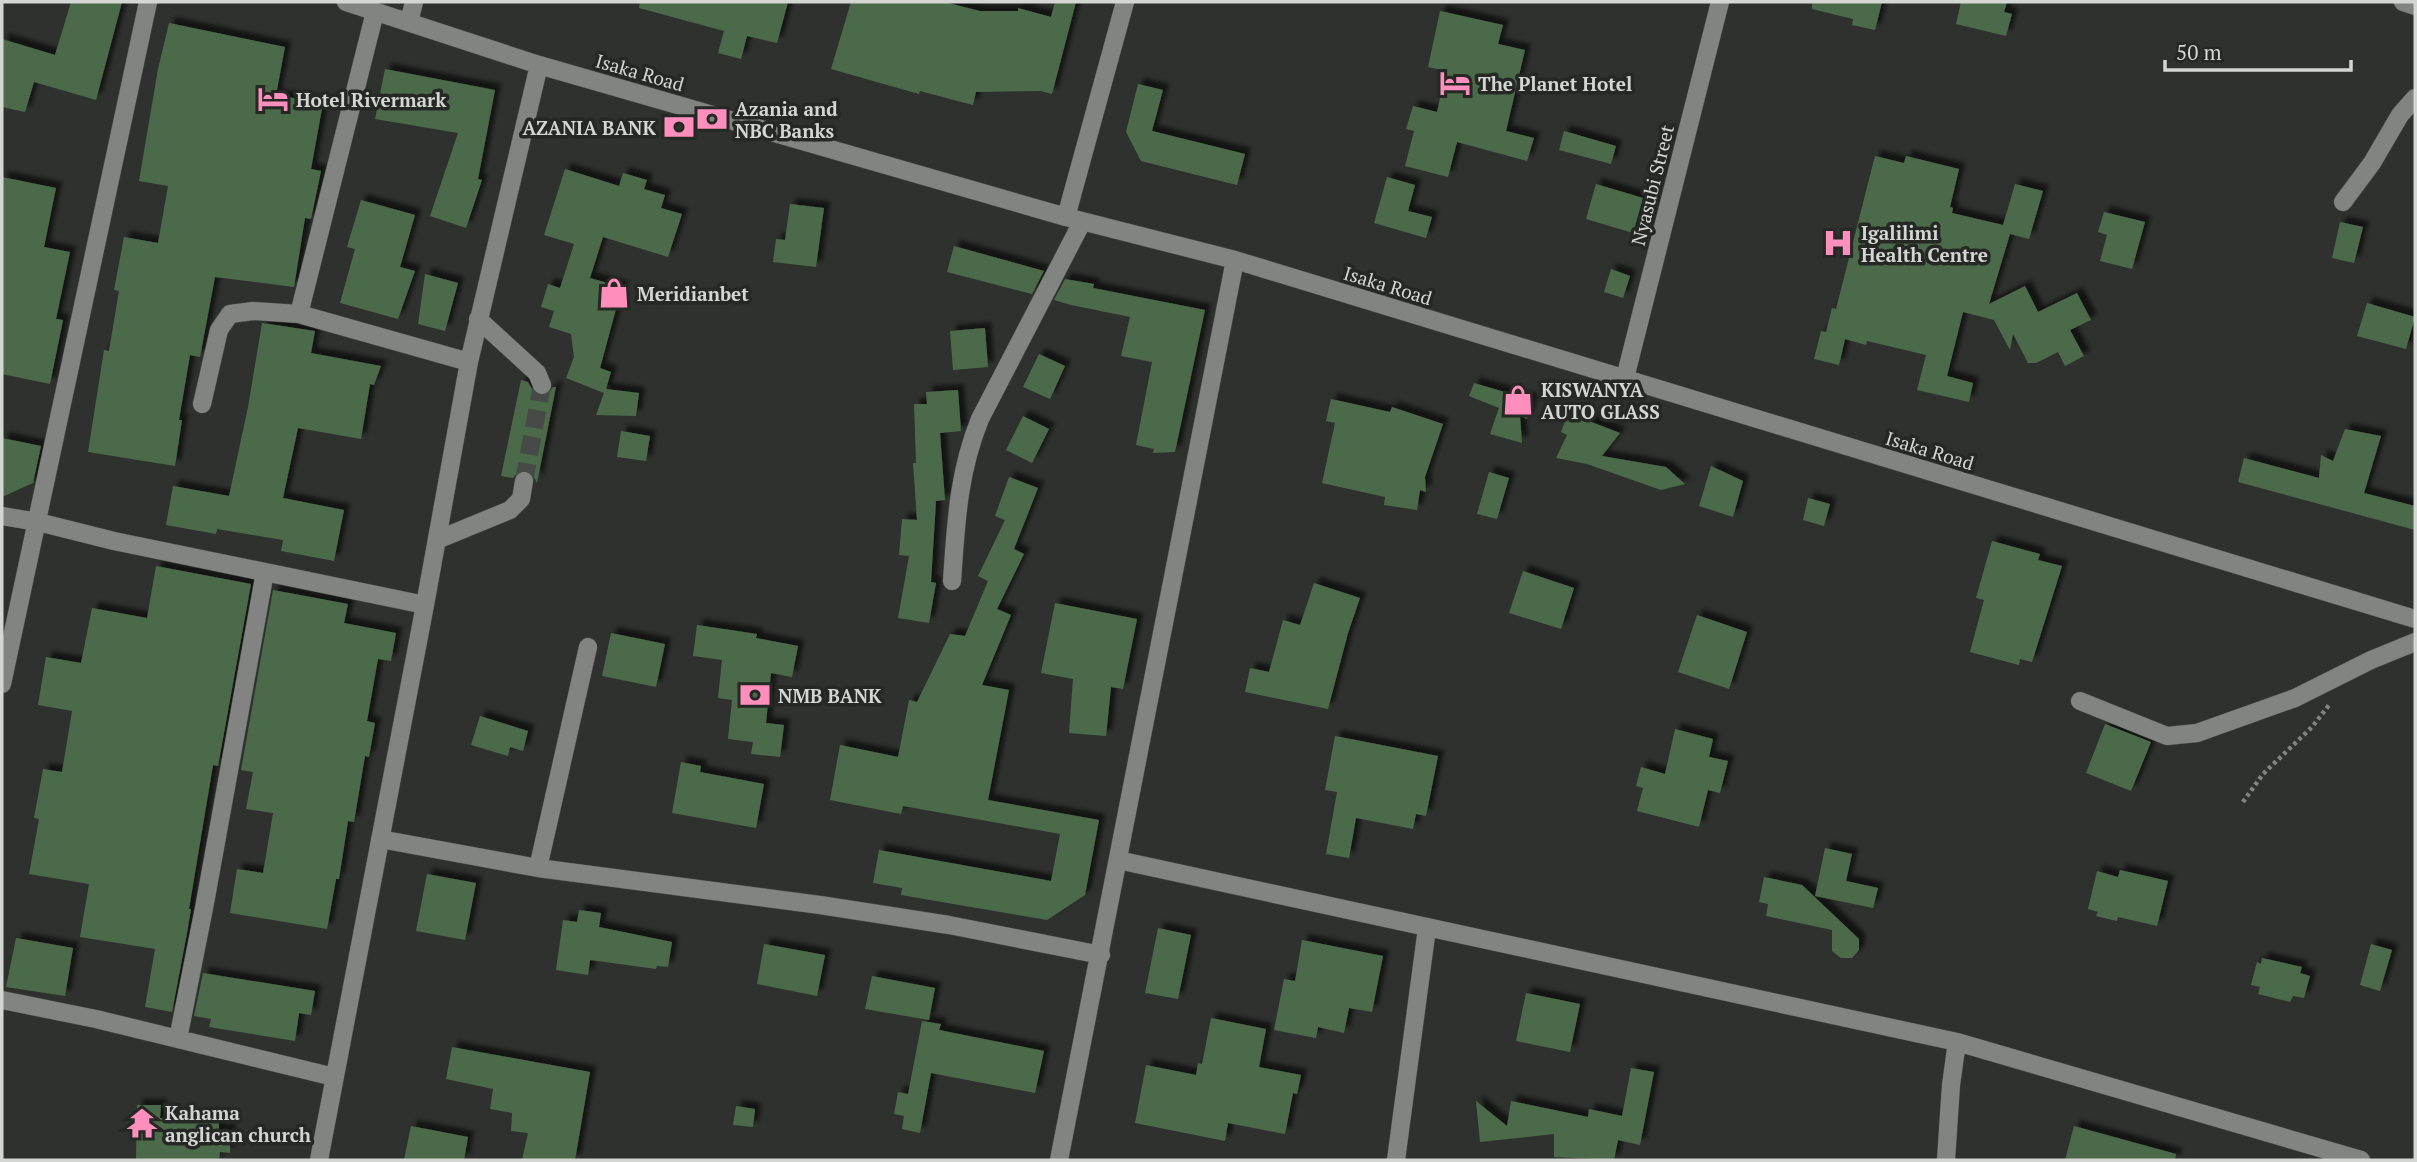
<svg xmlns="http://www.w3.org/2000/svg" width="2417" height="1162" viewBox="0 0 2417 1162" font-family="'PT Serif',serif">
  <defs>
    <filter id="shadow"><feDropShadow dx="6" dy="-6" stdDeviation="2" flood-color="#0009"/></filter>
  </defs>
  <rect width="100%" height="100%" fill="#2f312f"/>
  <!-- building -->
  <path fill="#4c6a4a" filter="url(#shadow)" d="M71,2H122L96,100L34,82L25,112L2,107V39L55,55Z
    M640,2H788L777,43L747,36L741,59L718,53L724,31L639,8Z
    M851,2H944L980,11H1018V8L1051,17L1055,2H1076L1052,94L1041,91L976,92L973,105L920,91L919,94L831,69Z
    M1812,2H1882L1875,30L1852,25L1853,19L1812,9Z
    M1961,2H2007L2004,12L2012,14L2006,36L1956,24Z
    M1440,11L1503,25L1498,44L1525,50L1506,131L1534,138L1527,161L1457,142L1448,177L1405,166L1414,131L1406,129L1413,106L1437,112L1446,71L1428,67Z
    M169,23L285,47L276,95L323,103L311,169L321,171L311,219L305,218L294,287L215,277L200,357L190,355L179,420H182L175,466L88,452L104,350L109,351L119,291L114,290L124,237L158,243L168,186L139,181L158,69Z
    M385,69L495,90L478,179L482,180L466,228L430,216L458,133L375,119Z
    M1138,84L1163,90L1152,131L1245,154L1237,185L1141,161L1126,132Z
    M1564,131L1616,146L1611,164L1559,150Z
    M1875,156L1904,163L1906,156L1959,169L1950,207L1953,208L1952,213L2003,225L2015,184L2043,191L2029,239L2010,234L1989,304L2025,286L2038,312L2077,293L2091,320L2070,330L2084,356L2065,366L2058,352L2036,363H2028L2013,334L2010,350L1994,320L1963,312L1947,376L1973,383L1969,402L1917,390L1926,355L1867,341L1866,345L1845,339L1839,365L1814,359L1821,331L1826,332L1832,308L1836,309Z
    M565,169L619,186L623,173L647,180L644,189L665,195L661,208L682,214L668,257L603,237L590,278L622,287L600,368L611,372L606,389L639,393L636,416L596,415L604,393L566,378L574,357L571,334L549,327L554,311L541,307L548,284L560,288L574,244L544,235Z
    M2,177L56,188L44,247L70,252L56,319L63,320L50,384L2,374Z
    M1387,177L1415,185L1408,211L1432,217L1426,238L1374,223Z
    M1596,184L1643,198L1633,233L1586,219Z
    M361,200L415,215L400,267L415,271L398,319L340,303L355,249L347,247Z
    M790,204L824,208L816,267L773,262L776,239L785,240Z
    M2104,212L2145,222L2132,269L2100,261L2107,235L2098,232Z
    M2340,222L2363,227L2354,263L2332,258Z
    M954,246L1044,271L1032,294L947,272Z
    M1611,269L1630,276L1623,298L1604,292Z
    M425,274L458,283L445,331L418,324Z
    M1065,279L1094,284L1093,288L1205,310L1175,452L1153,453L1154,449L1136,445L1152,362L1121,356L1130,317L1071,305L1054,300Z
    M2367,303L2415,317L2406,349L2357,336Z
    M262,323L315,331L311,353L381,366L374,385L370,384L361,439L298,428L283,498L344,510L334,561L281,551L283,540L217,529L216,534L166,525L173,486L229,496L248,407Z
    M985,328L988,367L953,370L950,331Z
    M1039,354L1065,366L1050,399L1023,387Z
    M521,380L528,382L535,394L540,396L547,395L553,387H556L537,483L532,473L527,470L519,471L513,478L501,476Z
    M1474,383L1532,400L1527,419L1520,416L1522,443L1490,434L1499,408L1469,396Z
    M958,390L961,431L940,433L945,500L936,501L931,582L936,583L929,623L898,618L909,556L899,555L902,519L917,520L913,463H916L914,404H927L926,392Z
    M1331,399L1390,412L1392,407L1443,424L1425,477L1426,492L1420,490L1417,510L1384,505L1385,497L1322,483L1335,423L1326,421Z
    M1568,413L1620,433L1602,456L1666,467L1685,484L1661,490L1587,464L1556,458L1567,435L1561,432Z
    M1023,416L1049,429L1032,463L1006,450Z
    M2345,429L2381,436L2364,493L2415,506V530L2238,482L2244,458L2319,478L2321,455L2333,461Z
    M621,431L650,436L646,461L617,457Z
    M2,438L41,446L33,483L2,497Z
    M1711,466L1743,481L1733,517L1699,506Z
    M1489,472L1509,478L1497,519L1477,514Z
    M1009,477L1038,488L1014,549L1024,554L997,609L1011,615L982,685L1009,690L988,800L1099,820L1085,895L1047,920L901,895L902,888L873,883L879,850L1051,881L1060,834L903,806L901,814L830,800L840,745L898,757L909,700L917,702L950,634L965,636L988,581L978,576L1005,520L995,516Z
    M1808,498L1830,504L1824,526L1803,520Z
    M1992,541L2040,554L2038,560L2062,566L2032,662L2020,659L2019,665L1970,652L1984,600L1976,598Z
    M156,566L251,584L218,766L213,765L189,909H191L187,933L172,1012L145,1007L155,949L80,937L89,884L29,874L39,819L34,818L43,769L62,772L72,711L38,705L46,657L81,663L92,608L147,618Z
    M1523,571L1574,588L1561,629L1509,613Z
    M1314,583L1360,598L1348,633L1328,709L1245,692L1250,668L1269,672L1283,620L1300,625Z
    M273,590L348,604L344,623L396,633L391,661L378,659L367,721L375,723L369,757L365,756L354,822L348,821L339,879H336L327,929L230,913L237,869L263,873L273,813L246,809L253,772L241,770Z
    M1055,603L1137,619L1123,689L1111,687L1106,736L1069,733L1073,679L1041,673Z
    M1697,615L1747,632L1729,689L1678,672Z
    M697,625L757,634L756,638L798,646L792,677L771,673L766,723L784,725L780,757L751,754L753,742L728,739L732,700L718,698L722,660L693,656Z
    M611,633L665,644L656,687L602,676Z
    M480,716L528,731L523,751L510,747L508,756L471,745Z
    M2105,724L2151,742L2131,791L2086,773Z
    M1675,729L1713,739L1709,757L1728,761L1720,793L1708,790L1699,827L1637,811L1643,788L1636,786L1641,767L1665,774Z
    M1335,736L1438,756L1426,816L1416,814L1413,829L1356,818L1349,858L1326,854L1337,792L1325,790Z
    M681,762L701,766L700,772L764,784L756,828L672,813Z
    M1825,848L1852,854L1846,881L1878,888L1873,908L1815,896Z
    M2120,870L2168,881L2157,926L2118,917L2117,921L2096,916L2098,912L2088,909L2097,871L2118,877Z
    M427,874L476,883L465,940L416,931Z
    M1764,877L1802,885L1859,939V950L1852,958H1841L1832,951V930L1766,916L1768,904L1759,902Z
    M579,910L601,913L599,927L672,942L668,967L657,966L656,969L590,960L588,975L556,970L563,920L577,922Z
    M1158,928L1191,935L1178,999L1145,993Z
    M16,938L73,948L65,996L6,987Z
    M1302,940L1383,956L1372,1012L1349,1008L1344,1033L1318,1027L1316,1038L1274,1030L1284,979L1295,981Z
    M764,944L825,955L817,996L757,984Z
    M2371,944L2392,950L2380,991L2360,985Z
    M2262,958L2302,967L2300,973L2310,976L2304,998L2293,996L2290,1002L2258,994L2260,987L2251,985L2257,962L2261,964Z
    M203,973L315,991L311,1015L299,1013L295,1041L209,1027L211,1019L194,1016Z
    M872,976L935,988L929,1020L865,1009Z
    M1526,993L1580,1004L1570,1052L1516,1041Z
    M1211,1018L1266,1029L1259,1067L1301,1075L1297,1094L1293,1093L1285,1134L1228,1123L1225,1141L1135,1123L1146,1065L1196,1075L1198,1063L1202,1064Z
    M922,1021L941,1024L939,1030L1044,1051L1035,1093L931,1073L920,1133L902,1129L904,1116L894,1114L898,1092L908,1094Z
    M452,1047L590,1072L575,1160H522L528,1133L511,1131L512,1113L490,1109L493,1089L446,1079Z
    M1631,1068L1654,1072L1640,1145L1618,1140L1614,1160L1554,1157V1134L1480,1142L1476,1101L1507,1126L1511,1101L1588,1117L1589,1109L1622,1116Z
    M137,1105H161L160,1118L219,1119V1130H230V1153L220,1152L219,1160H136Z
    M736,1106L755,1109L753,1127L733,1125Z
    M411,1126L468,1137L464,1160H404Z
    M2074,1126L2176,1154L2175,1160H2065Z"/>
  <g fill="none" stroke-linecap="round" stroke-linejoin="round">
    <!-- minor-tunnel -->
    <path stroke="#484a48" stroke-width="18" stroke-dasharray="18 9" stroke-linecap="butt" d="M524,481L542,385"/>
    <!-- minor casing -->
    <g stroke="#4c4e4c" stroke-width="19">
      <path id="minor" d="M346,2L539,65L1066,217L1235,260L2415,619
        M2403,2L2415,6
        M409,22L414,2
        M2343,202L2372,163L2400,115L2415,98
        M1066,217L1125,2
        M299,314L375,12
        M478,319L537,373L542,385
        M1625,378L1720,2
        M202,404L219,330L230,314L253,311L299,314L469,362
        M2,516L38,522L114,541L425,605
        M437,540L510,510L521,499L524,481
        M952,581C956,524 958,473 980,419L1080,226V221
        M2,684L148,2
        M2080,701L2167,736L2197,733L2295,698L2371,660L2415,642
        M380,839L538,868L820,905L949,925L1101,955
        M1118,860L1957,1042L2361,1160
        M538,868L588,647
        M2,1000L96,1019L334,1077
        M178,1039L205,903L265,572
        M319,1160L425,605L469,362L539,65
        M1059,1160L1235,260
        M1396,1160L1427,928
        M1946,1160L1951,1085L1957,1042"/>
    </g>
    <!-- path -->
    <path stroke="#828482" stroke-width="4.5" stroke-dasharray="3.5 3.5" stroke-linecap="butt" d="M2243,802L2263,774L2312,727L2329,705"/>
    <!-- minor -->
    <use href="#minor" stroke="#818481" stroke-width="18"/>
  </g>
  <!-- icons -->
  <defs>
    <g id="hotel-bare" transform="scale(2.415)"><path d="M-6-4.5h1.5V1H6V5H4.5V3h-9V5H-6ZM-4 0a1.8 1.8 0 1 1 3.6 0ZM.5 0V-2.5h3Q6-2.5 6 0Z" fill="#fe8ebc" stroke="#252825" stroke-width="2.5" paint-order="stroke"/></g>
    <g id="bank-bare" transform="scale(2.415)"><path d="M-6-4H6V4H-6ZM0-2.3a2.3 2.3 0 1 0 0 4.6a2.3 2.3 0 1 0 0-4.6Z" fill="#fe8ebc" stroke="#252825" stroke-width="2.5" paint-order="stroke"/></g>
    <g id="hospital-bare" transform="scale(2.415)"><path d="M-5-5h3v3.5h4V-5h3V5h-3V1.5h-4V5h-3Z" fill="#fe8ebc" stroke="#252825" stroke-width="2.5" paint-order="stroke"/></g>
    <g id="shop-bare" transform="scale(2.415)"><path d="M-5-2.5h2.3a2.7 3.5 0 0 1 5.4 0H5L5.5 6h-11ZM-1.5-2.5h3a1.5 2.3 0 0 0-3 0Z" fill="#fe8ebc" stroke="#252825" stroke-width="2.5" paint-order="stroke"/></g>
    <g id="temple-bare" transform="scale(2.415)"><path d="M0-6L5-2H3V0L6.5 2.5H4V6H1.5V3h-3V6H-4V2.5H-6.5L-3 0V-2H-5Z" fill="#fe8ebc" stroke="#252825" stroke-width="2.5" paint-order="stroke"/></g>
  </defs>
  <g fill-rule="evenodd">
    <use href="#hotel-bare" x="1455" y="83"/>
    <use href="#hotel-bare" x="273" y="99"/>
    <use href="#bank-bare" x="712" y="119"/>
    <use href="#bank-bare" x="679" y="127"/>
    <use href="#hospital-bare" x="1838" y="243"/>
    <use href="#shop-bare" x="614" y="293"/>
    <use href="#shop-bare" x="1518" y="400"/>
    <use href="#bank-bare" x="755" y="695"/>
    <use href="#temple-bare" x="142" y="1123"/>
  </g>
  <g text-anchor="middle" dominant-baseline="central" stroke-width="7" stroke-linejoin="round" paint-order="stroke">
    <!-- street labels -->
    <g font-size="19" fill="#d4d6d4" stroke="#252825">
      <text transform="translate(640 72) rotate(16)">Isaka Road</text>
      <text transform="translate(1652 185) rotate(-76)">Nyasubi Street</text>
      <text transform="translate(1388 285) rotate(17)">Isaka Road</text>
      <text transform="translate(1930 450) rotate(17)">Isaka Road</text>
    </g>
    <!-- poi labels -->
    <g font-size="19" font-weight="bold" fill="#d4d6d4" stroke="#252825" text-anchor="start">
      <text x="1478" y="83">The Planet Hotel</text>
      <text x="296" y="99">Hotel Rivermark</text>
      <text x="735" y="108">Azania and<tspan x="735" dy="22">NBC Banks</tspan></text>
      <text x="656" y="127" text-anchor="end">AZANIA BANK</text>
      <text x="1861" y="232">Igalilimi<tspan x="1861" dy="22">Health Centre</tspan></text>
      <text x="637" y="293">Meridianbet</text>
      <text x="1541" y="389">KISWANYA<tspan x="1541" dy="22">AUTO GLASS</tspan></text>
      <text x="778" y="695">NMB BANK</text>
      <text x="165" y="1112">Kahama<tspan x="165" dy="22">anglican church</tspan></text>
    </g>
  </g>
  <!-- border -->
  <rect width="2417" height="1162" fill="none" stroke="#d4d6d4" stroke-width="7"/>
  <!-- scale -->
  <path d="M2165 60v10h186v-10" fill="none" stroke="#d4d6d4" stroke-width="3.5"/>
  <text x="2176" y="60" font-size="21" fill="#d4d6d4" stroke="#252825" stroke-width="5" paint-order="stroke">50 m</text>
</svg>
